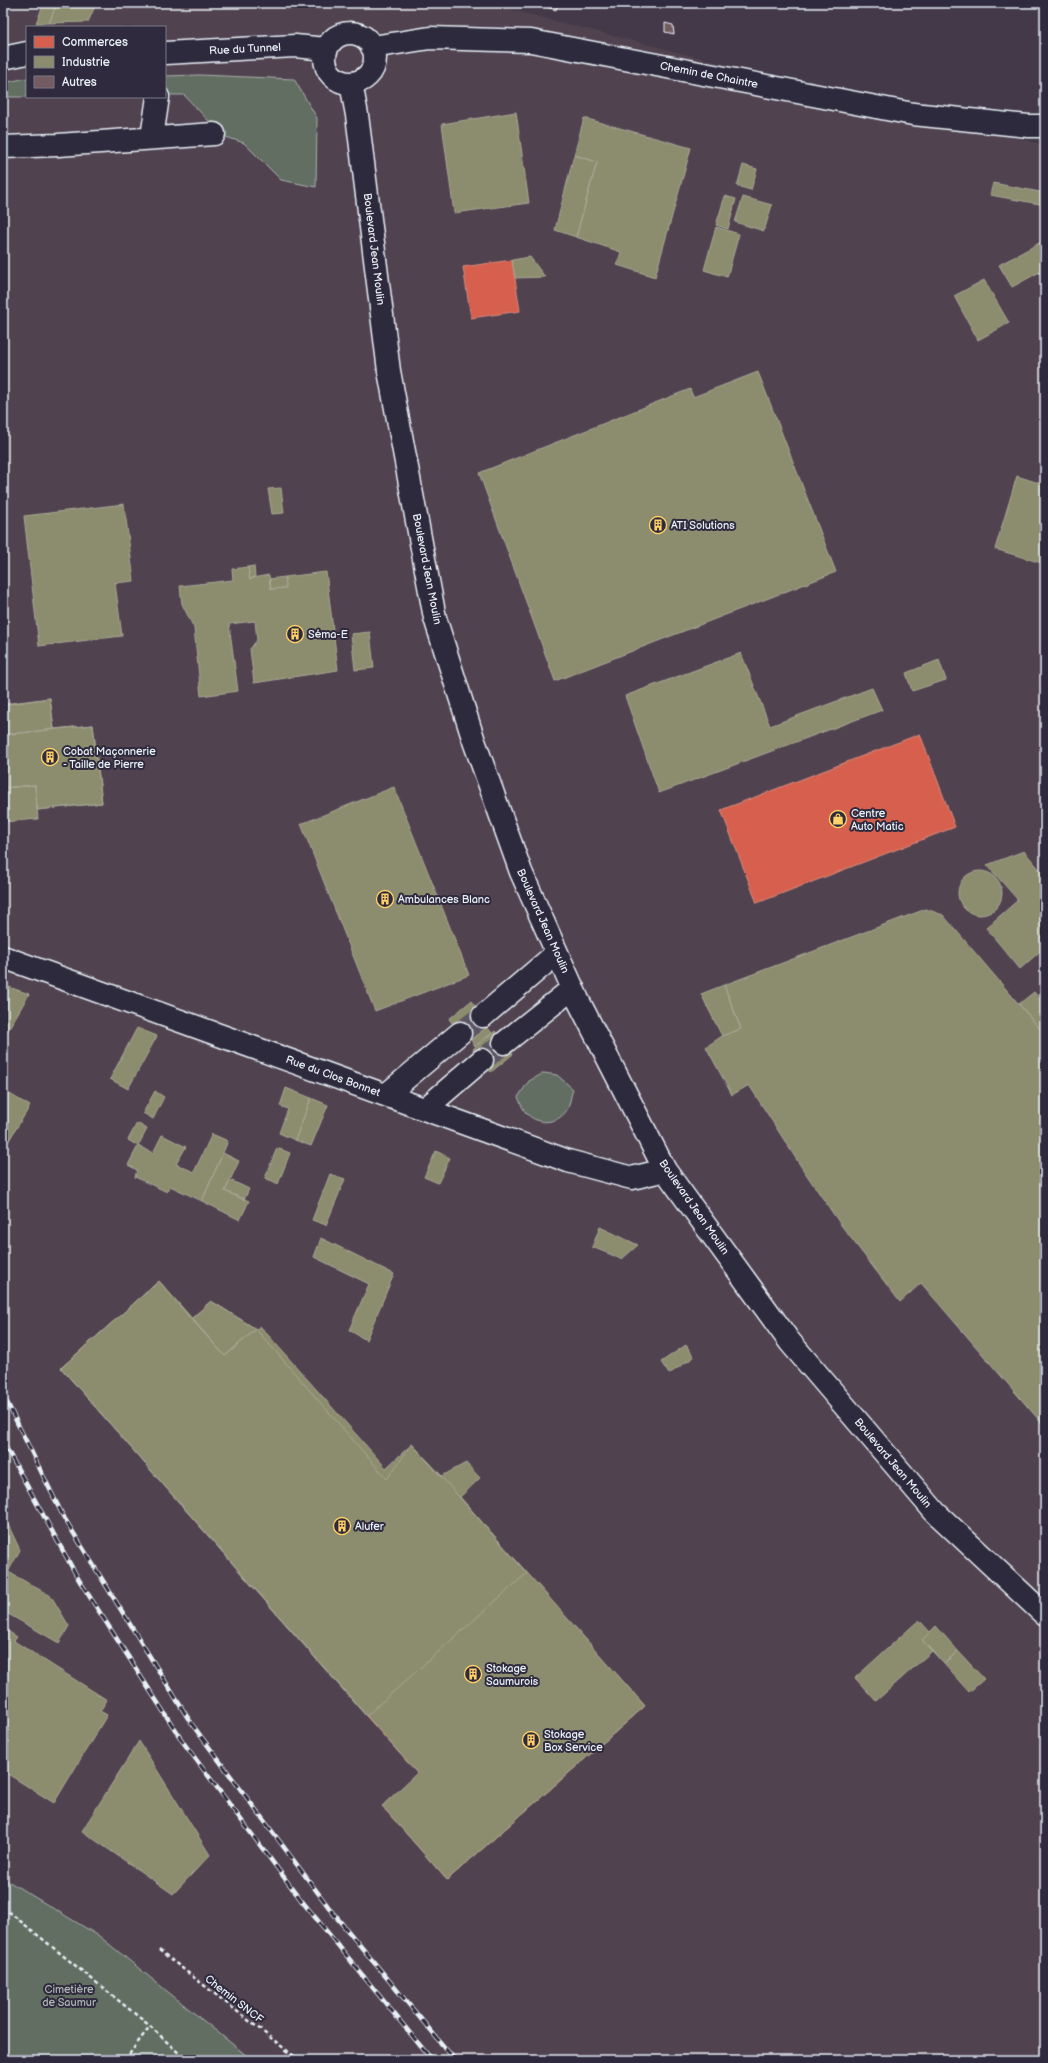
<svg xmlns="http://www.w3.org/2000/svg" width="1048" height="2063" viewBox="0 0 1048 2063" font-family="'Balsamiq Sans',sans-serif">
  <rect width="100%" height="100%" fill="#433948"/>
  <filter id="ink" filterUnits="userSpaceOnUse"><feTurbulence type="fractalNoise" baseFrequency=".025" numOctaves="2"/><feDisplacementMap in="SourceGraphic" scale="8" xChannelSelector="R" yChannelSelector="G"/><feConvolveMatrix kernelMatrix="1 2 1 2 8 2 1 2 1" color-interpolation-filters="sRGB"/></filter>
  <g filter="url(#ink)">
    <!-- built -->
    <path fill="#514350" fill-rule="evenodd" d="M110,3H484L1045,145V2060H3V8ZM27,27H165V97H27Z"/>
    <!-- green -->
    <path fill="#646e62" stroke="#a6b0ad" d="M200,75L294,79L317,118L316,187L281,180L244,143L223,136L184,95H165V76Z
      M27,78V97H3V83Z
      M544,1073L557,1075L573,1089C571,1095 570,1103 568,1108C560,1124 539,1126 527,1114C523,1110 520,1102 518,1097L529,1081Z
      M3,1878L99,1936L252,2060H3Z"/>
    <!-- shops -->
    <path fill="#d6604d" stroke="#db8c80" d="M512,260L520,311L471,318L463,267Z
      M920,734L955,827L757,903L721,810Z
      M527,1573L579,1632L418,1774L366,1716Z
      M579,1632L645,1706L447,1880L382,1806Z"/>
    <!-- industry -->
    <path fill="#8c8c6e" stroke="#a8aa97" d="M44,3H57L49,23H36Z
      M57,3H66L96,4L88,22L49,23Z
      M516,112L529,203L454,213L442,124Z
      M584,118L691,148L655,277L617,265L621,252L576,237L597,162L574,155Z
      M574,155L597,162L576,237L555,230Z
      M743,165L757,169L751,190L737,186Z
      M993,183L1045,193V205L990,195Z
      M725,196L736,199L728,229L716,225Z
      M743,197L772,205L764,231L735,222Z
      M716,227L739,234L727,277L704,270Z
      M1045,240V269L1012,287L999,265Z
      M530,257L545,277L515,278L512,260Z
      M984,280L1009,323L978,340L954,296Z
      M758,372L836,572L555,681L479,473L690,389L693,397Z
      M1017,476L1045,485V564L995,549Z
      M281,488L284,513L272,514L268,489Z
      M124,504L134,581L115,583L122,636L39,646L24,516Z
      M254,566L255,577L250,580L248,567Z
      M248,567L250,580L252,578L269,575L271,589L286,588L285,577L326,572L338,670L254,683L250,649L257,640L255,621L229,624L238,691L201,696L194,628L182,604L180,586L233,580L232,569Z
      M285,577L286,588L271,589L269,579Z
      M370,632L374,668L355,670L351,634Z
      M741,653L770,726L872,688L882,710L659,793L625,696Z
      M939,660L946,680L912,691L906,673Z
      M50,698L54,729L3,735V704Z
      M50,698L54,729L93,725L102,803L37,810L35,785L3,788V705Z
      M93,725L102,803L37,810L35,785L3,788V735Z
      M35,785L38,819L3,822V788Z
      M394,787L469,975L375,1011L301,824Z
      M1024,851L1045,876V947L1020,969L986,928L1018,900L987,865Z
      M958 893a22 22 0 1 1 44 0a22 22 0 1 1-44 0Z
      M926,909L943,915L1045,1035V1427L921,1283L900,1302L841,1225L802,1168L749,1085L732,1095L706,1047L722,1036L741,1029L724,985Z
      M3,985L29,994L3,1039Z
      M724,985L741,1029L722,1036L701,994Z
      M1034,992L1045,1005V1035L1019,1004Z
      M471,1001L490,1024L467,1042L449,1019Z
      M487,1027L492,1033L475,1046L471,1040Z
      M137,1028L157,1036L128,1089L110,1079Z
      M495,1031L513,1054L491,1072L473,1049Z
      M286,1088L311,1098L295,1140L279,1133L288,1109L280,1106Z
      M3,1090L30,1106L3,1150Z
      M155,1091L164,1097L153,1119L143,1113Z
      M311,1098L328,1105L311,1146L295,1140Z
      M137,1123L147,1129L138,1146L128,1140Z
      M212,1134L228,1141L202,1201L170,1186L167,1192L135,1177L137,1170L128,1165L138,1146L153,1153L162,1135L186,1147L176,1164L194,1172Z
      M277,1148L290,1153L278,1184L265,1178Z
      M436,1151L450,1158L438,1183L424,1177Z
      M223,1153L239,1161L225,1191L249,1201L240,1220L202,1201Z
      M330,1174L345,1179L326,1225L312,1220Z
      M230,1180L249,1189L244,1200L225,1191Z
      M600,1227L638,1245L622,1259L592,1247Z
      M321,1238L394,1274L366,1340L349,1330L369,1284L314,1257Z
      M159,1281L225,1356L260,1326L386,1468L412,1444L442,1476L466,1463L480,1478L460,1497L645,1706L447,1880L382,1806L417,1773L61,1368Z
      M159,1281L191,1319L211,1301L256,1329L387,1479L412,1444L527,1573L366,1716L61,1368Z
      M211,1301L256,1329L225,1356L191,1319Z
      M686,1345L694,1357L669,1374L661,1362Z
      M3,1514L20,1550L8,1572L3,1569Z
      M3,1569L51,1596L69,1626L59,1643L3,1611Z
      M919,1620L930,1632L922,1640L932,1651L876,1701L855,1678Z
      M936,1626L958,1651L944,1664L922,1640Z
      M3,1628L17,1637L14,1641L107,1700L100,1711L107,1715L54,1803L3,1771Z
      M958,1651L984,1679L969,1692L944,1664Z
      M139,1741L210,1855L173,1894L82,1831Z"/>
    <!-- building -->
    <path fill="#725b61" stroke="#e8f1f8" d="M534,3H558L556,10Z
      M665,23L673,25L674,34L665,32Z"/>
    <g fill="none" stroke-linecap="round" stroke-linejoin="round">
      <!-- minor-tunnel -->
      <path stroke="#5c5562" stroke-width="22" stroke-dasharray="22 11" stroke-linecap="butt" d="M460,1033L483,1016
        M482,1060L504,1043"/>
      <!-- minor casing -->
      <g stroke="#e8f1f8" stroke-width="25">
        <path id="minor" d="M325 58a25 25 0 1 1 50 0a25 25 0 1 1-50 0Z
          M372,47L430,38L531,41L913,114L1028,126H1045
          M165,53L295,46L326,49
          M3,58L27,53
          M351,83L357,115L389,371L435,618L474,741L521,872L578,1000L665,1170L790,1342L935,1512L1045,1615
          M152,137L158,97
          M3,147L58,145L214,134
          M3,957L568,1161L632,1178L665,1170
          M483,1016L557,953
          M504,1043L573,988
          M386,1095L460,1033
          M425,1109L482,1060"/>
      </g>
      <!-- path -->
      <path stroke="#e8f1f8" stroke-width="2.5" stroke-dasharray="4 3" stroke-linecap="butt" d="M3,1907L150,2026L186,2060
        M159,1950L299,2060
        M125,2060L150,2026"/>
      <!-- minor -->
      <use href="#minor" stroke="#2f2a3d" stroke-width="22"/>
      <!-- rail casing -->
      <g stroke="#e8f1f8" stroke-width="4.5">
        <path id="rail" d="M3,1394L63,1516L191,1723L333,1913L455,2060
          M3,1442L79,1580L183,1742L301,1900L432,2060"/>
      </g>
      <!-- rail -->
      <use href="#rail" stroke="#2f2a3d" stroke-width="3" stroke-dasharray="9" stroke-linecap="butt"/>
    </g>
  </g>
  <!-- icons -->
  <defs>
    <g id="building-ring" transform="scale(0.9)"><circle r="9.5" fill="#2f2a3d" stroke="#ffd166" stroke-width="1.5"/><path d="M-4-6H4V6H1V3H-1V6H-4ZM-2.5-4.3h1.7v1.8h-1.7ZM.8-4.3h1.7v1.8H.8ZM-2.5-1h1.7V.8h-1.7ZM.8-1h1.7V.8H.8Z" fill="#ffd166"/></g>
    <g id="shop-ring" transform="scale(0.9)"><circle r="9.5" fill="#2f2a3d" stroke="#ffd166" stroke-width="1.5"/><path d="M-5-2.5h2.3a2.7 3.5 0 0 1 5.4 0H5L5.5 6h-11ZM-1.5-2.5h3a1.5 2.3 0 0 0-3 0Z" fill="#ffd166"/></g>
  </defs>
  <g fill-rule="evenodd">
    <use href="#building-ring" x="658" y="525"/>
    <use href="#building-ring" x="295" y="634"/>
    <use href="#building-ring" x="50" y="757"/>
    <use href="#shop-ring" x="838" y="819"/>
    <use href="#building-ring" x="385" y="899"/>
    <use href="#building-ring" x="342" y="1526"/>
    <use href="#building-ring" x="473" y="1674"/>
    <use href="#building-ring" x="531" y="1740"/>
  </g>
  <g text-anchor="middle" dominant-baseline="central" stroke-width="4" stroke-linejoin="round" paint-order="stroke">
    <!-- street labels -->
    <g font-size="11" fill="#e8f1f8" stroke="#2f2a3d">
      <text transform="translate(245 49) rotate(-3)">Rue du Tunnel</text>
      <text transform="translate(709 75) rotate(11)">Chemin de Chaintre</text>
      <text transform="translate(374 249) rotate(83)">Boulevard Jean Moulin</text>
      <text transform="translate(427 569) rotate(79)">Boulevard Jean Moulin</text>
      <text transform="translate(543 921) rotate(66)">Boulevard Jean Moulin</text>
      <text transform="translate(333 1076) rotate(20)">Rue du Clos Bonnet</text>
      <text transform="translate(694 1207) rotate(55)">Boulevard Jean Moulin</text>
      <text transform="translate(893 1463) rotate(50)">Boulevard Jean Moulin</text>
      <text transform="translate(234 1999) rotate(38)">Chemin SNCF</text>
    </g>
    <!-- poi labels -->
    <g font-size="11" fill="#e8f1f8" stroke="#2f2a3d" text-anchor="start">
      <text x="671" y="525">ATI Solutions</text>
      <text x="308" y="634">Séma-E</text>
      <text x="63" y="751">Cobat Maçonnerie<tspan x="63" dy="13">- Taille de Pierre</tspan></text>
      <text x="851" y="813">Centre<tspan x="851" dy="13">Auto Matic</tspan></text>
      <text x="398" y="899">Ambulances Blanc</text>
      <text x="355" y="1526">Alufer</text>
      <text x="486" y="1668">Stokage<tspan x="486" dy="13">Saumurois</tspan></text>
      <text x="544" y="1734">Stokage<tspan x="544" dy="13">Box Service</tspan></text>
    </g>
    <!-- park labels -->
    <g font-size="11" fill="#adb6b4" stroke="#2f2a3d">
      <text x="69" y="1989">Cimetière<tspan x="69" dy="13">de Saumur</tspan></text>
    </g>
  </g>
  <!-- margin -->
  <rect width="1048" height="2063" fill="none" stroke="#2f2a3d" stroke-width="16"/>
  <rect x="8" y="8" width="1032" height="2047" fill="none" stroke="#e8f1f8" stroke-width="1.5" filter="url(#ink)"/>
  <!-- legend -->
  <rect x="26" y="26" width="140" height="72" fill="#2f2a3d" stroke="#797a88"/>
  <rect x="34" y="36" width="20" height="12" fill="#d6604d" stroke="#797a88"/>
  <text x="62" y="46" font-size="12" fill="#e8f1f8">Commerces</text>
  <rect x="34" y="56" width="20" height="12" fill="#8c8c6e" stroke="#797a88"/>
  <text x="62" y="66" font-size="12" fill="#e8f1f8">Industrie</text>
  <rect x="34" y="76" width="20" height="12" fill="#725b61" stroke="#797a88"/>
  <text x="62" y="86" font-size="12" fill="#e8f1f8">Autres</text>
</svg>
